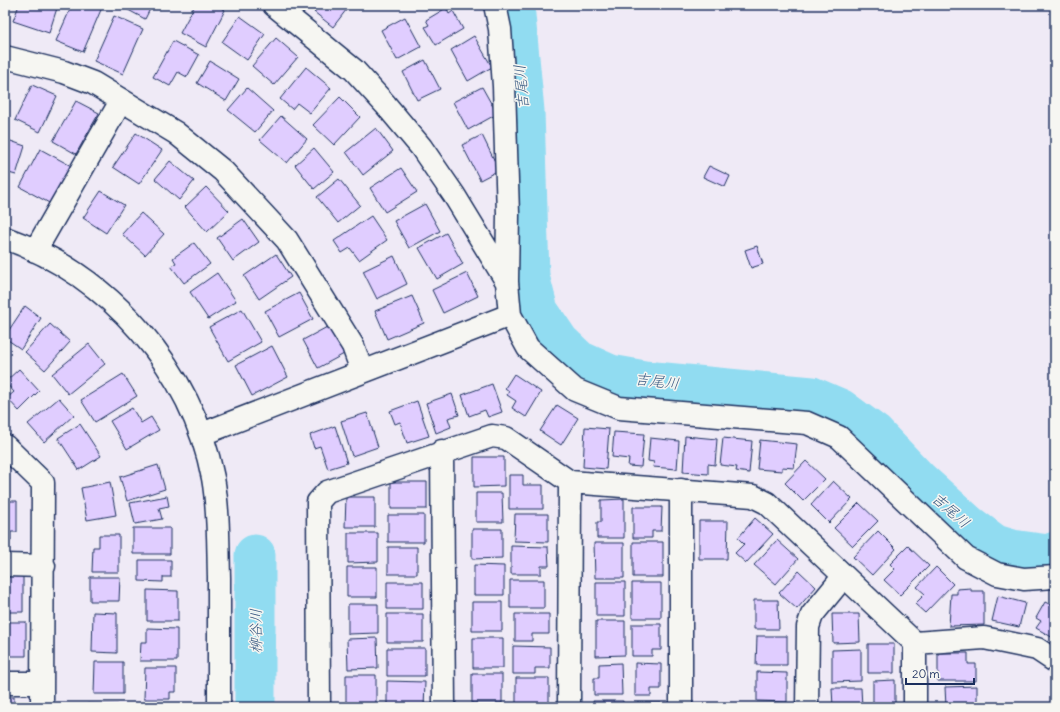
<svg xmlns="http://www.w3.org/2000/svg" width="1060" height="712" viewBox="0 0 1060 712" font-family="Delius,'Klee One',sans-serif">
  <rect width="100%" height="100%" fill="#efeaf6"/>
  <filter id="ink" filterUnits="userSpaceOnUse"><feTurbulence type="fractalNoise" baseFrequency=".025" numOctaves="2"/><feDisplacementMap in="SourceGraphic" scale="8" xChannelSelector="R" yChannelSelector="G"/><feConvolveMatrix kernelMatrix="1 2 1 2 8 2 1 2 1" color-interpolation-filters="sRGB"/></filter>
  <g filter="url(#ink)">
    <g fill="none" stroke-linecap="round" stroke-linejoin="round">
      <!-- river -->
      <path stroke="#91dcf1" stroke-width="41" d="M514,5L524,111L529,276L538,311L559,342L579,361L610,375L644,381L812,397L840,409L874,434L918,480L968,525L995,545L1012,550L1048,555L1055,552
        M255,555V707"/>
    </g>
    <!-- building -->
    <path fill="#e0cdff" stroke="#1b2f5e" d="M19,5H58L49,33L13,21Z
      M72,5H103L83,52L56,41Z
      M119,5H152L145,19Z
      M195,5H217L225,10L206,47L180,33Z
      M320,5H350L333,27L314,12Z
      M446,8L449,14L453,11L463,29L436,45L425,27L429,25L426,20Z
      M114,16L143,29L123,74L94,61Z
      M240,16L265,34L247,60L222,42Z
      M405,17L421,47L397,60L381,30Z
      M474,36L492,67L468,81L451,50Z
      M276,38L298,57L274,85L252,66Z
      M173,41L199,55L187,77L178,72L170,86L153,77Z
      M425,60L440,89L417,100L403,72Z
      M210,61L239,79L226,101L197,83Z
      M306,67L331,88L310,113L297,103L292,109L280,99Z
      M32,85L57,96L40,132L15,120Z
      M482,87L497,114L468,130L453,102Z
      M247,88L273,111L255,132L228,110Z
      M340,97L360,117L334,145L313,125Z
      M76,101L99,113L76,154L53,141Z
      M281,116L307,139L287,163L260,140Z
      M376,128L393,151L363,175L346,152Z
      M136,133L162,150L139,184L113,167Z
      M482,135L499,170L480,180L462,145Z
      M5,139L25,146L16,175L5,172Z
      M314,148L334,172L314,189L295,165Z
      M40,149L73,167L53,205L20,187Z
      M170,161L194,181L179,200L155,179Z
      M709,166L730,176L725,187L703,177Z
      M401,168L417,192L385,212L370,188Z
      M339,179L360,205L338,223L317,197Z
      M206,187L229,211L207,232L185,207Z
      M101,191L124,205L106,233L83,218Z
      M425,204L440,231L409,248L394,221Z
      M141,213L164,234L145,255L122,234Z
      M371,216L387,240L359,260L350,248L342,253L334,241Z
      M243,219L259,242L233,261L217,238Z
      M446,233L463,264L437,279L419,248Z
      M194,243L210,264L184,283L171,266L176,263L173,258Z
      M757,246L763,264L751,268L745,250Z
      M276,254L291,277L259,299L244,276Z
      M394,256L407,284L377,299L363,271Z
      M217,273L236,301L208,319L190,292Z
      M467,273L478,296L443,313L432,290Z
      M299,293L313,319L279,337L265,311Z
      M412,296L424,323L387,339L375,311Z
      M25,306L41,318L21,349L5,338V336Z
      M242,309L261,342L228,361L209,327Z
      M50,324L70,342L45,370L25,352Z
      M329,326L344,354L318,368L303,340Z
      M89,344L105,364L68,394L52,374Z
      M272,346L288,377L252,396L236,365Z
      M19,369L39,391L19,411L7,398L14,392L5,382Z
      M123,374L137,396L95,422L81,400Z
      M514,374L541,392L526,417L512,408L516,401L507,395L509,391L505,388Z
      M492,384L502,412L488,417L485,410L469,416L462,395Z
      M452,394L459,415L448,418L451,427L436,433L426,403Z
      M59,398L74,415L44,442L28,424Z
      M417,401L429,436L407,443L400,422L395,424L390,411Z
      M557,405L578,418L561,445L540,431Z
      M132,408L141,423L151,417L159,430L127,449L110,421Z
      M367,413L378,447L352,456L341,421Z
      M80,424L101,456L79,470L58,438Z
      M335,426L347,463L328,469L320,446L314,448L310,435Z
      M585,427L609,429L606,469L583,467Z
      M614,432L644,434L641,467L628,466L629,459L612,457Z
      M685,436L717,439L715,465L708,464V474L683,472Z
      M650,438L679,441L677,469L653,467L654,462L648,461Z
      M723,438L752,441L749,473L736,471L737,467L720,465Z
      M760,440L797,444L794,468L782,467V471L757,469Z
      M474,457H504V486L474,487Z
      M806,461L825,479L803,501L785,483Z
      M158,465L165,489L127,501L120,477Z
      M509,475H523V485H543V509H509Z
      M833,481L852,499L829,523L811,505Z
      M110,482L116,515L87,520L81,488Z
      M391,482H427V509H391Z
      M476,493H502L503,522H476Z
      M167,496L169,506L159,508L162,519L135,524L130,503Z
      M346,497H375V527H345Z
      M624,499V538H597V522H601V500Z
      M5,501H17V532H11V541H5Z
      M859,503L878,521L853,546L834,528Z
      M633,507H662L661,531H652V538H633Z
      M515,514H548V542L514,541Z
      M388,515H424V542H388Z
      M755,518L773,534L746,563L735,553L744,544L738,538Z
      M699,521H728L727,559H699Z
      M133,528H170V554H133Z
      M472,529H502V558L472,559Z
      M878,531L896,549L872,575L853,557Z
      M348,533H378V562L348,563Z
      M99,535H119V572H92L93,547H99Z
      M777,540L798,559L776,584L754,565Z
      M633,542H663V577H633Z
      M594,543H624V578H595Z
      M511,546L548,547L549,566H541V574H511Z
      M908,546L929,566L900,595L884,580L895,569L890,564Z
      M388,547H417V574H388Z
      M139,560H171V577H163V582L139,581Z
      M474,565L504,566V595H474Z
      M347,567H377V597H347Z
      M936,567L953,584L925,613L915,604L925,594L917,587Z
      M799,571L816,587L797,609L779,593Z
      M5,574L23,575V612H5Z
      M90,577H120L119,601H90Z
      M510,580H544V608H510Z
      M387,582H423V609H387Z
      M596,582H625V616H596Z
      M632,583H661V618H632Z
      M971,588V591H984V625L949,626L951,594H957V589Z
      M147,590L178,591V621H147Z
      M998,596L1025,603L1019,627L992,621Z
      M754,600H778L779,629H754Z
      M472,602H502V631H472Z
      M1045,602L1055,607V639L1036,628L1041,621L1036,618Z
      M348,604H378V633L348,634Z
      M93,612L117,613V653L92,652Z
      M387,614H423V642H387Z
      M515,614H549V634H532V641H515Z
      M832,614H859L860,642L833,643Z
      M596,621H625V655L596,656Z
      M5,622H26V656H5Z
      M632,624H661V650H652V656H632Z
      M147,628L177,629V661H140L141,642H147Z
      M757,636H787V665H756Z
      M377,638L378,668L348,669L347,639Z
      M473,638H503V668H473Z
      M868,644H894V673H868Z
      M513,646L550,647V668H535V674H513Z
      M387,648H425V676H387Z
      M861,649V681L832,682V650Z
      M938,653H968V664H976V681H938Z
      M95,662H123V694H94Z
      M621,663L622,695H594V678H599V664Z
      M635,663L661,664V689H651V696H635Z
      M145,668H176V692H170V699H144Z
      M757,672L787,673V702L757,701Z
      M472,674H502V703H472Z
      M346,675H376V705L346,704Z
      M516,678H549V706H516Z
      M895,680V707H873V681Z
      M387,681L425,682L424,707H387Z
      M977,686V707H946L945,687Z
      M832,688H861L862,707H833Z
      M5,697H14V704H26V707H5Z
      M593,701H623V707H594Z
      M635,703H661V707H635Z
      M87,704L118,705V707H87Z"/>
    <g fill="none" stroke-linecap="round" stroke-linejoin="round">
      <!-- minor casing -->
      <g stroke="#1b2f5e" stroke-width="25">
        <path id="minor" d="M274,5L354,70L385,104L421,147L454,195L507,282
          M495,5L500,29L504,86L508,214L507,282L510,315L528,348L575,390L619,408L807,423L839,437L966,558L997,574L1024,579L1055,577
          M5,57L64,72L93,83L176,133L223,171L287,240L353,346L362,371
          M5,238C110,275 192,370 213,478C219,511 218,544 219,577C219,621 219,664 219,707
          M35,251L121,101
          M202,434L510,315
          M5,446L43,483L42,707
          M442,451L444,707
          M681,490V707
          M5,565L44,566
          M915,643L984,638L1037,649L1055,661
          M5,683H42
          M319,707L318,502L327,492L492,436L506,438L570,482L753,496L767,503L915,643V707
          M569,707L570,482
          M807,707L808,627L812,615L844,576"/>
      </g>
      <!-- minor -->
      <use href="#minor" stroke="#f6f6f2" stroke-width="22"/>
    </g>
  </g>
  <g text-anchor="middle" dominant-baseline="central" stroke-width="3" stroke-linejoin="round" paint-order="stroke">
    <!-- water labels -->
    <g font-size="15" font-style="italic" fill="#385a83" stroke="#f6f6f2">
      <text transform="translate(521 87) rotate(-95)">吉尾川</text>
      <text transform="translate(657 381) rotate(7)">吉尾川</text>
      <text transform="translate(951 510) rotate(41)">吉尾川</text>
      <text transform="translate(255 631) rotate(-90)">柳谷川</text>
    </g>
  </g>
  <!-- margin -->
  <rect width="1060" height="712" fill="none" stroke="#f6f6f2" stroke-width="20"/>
  <rect x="10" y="10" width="1040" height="692" fill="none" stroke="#1b2f5e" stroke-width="1.5" filter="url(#ink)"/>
  <!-- scale -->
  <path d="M906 678v6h68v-6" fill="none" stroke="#1b2f5e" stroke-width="2"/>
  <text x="912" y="678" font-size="12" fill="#1b2f5e" stroke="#f6f6f2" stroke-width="3" paint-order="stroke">20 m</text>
</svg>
